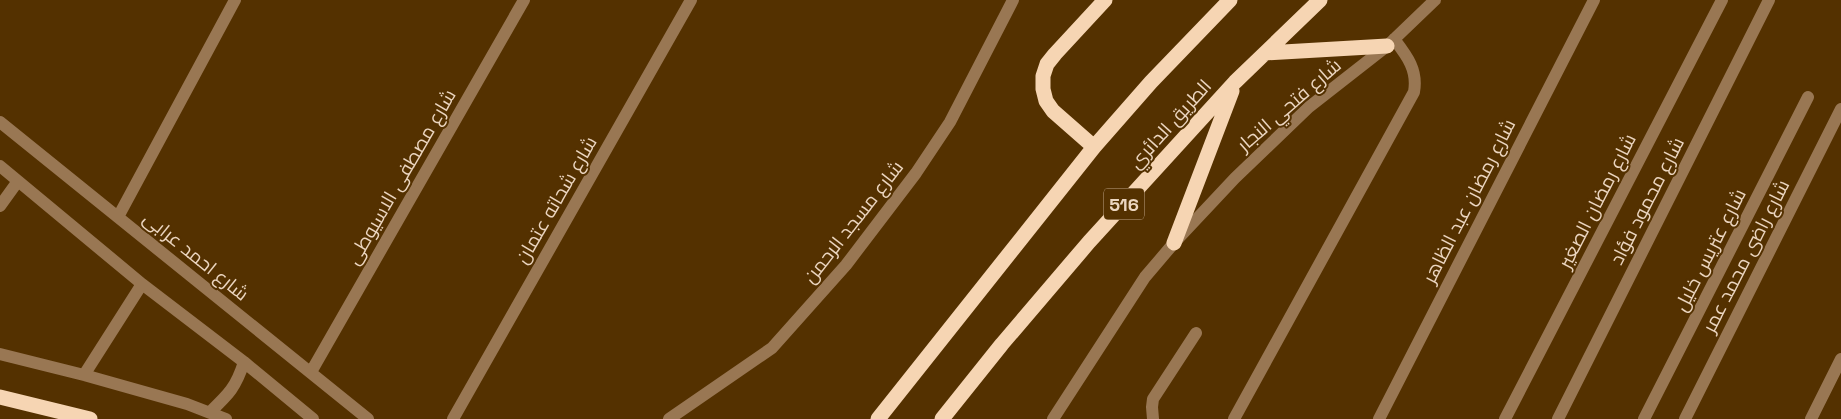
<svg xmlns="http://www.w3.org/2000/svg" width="1841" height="419" viewBox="0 0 1841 419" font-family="'Space Grotesk',Cairo,sans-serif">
  <rect width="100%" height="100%" fill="#543100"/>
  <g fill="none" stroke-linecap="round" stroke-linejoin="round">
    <!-- minor -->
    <path stroke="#997753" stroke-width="12" d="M0,122L368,419
      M0,166L142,284L244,362L313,419
      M0,206L18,181
      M118,217L235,0
      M0,354L84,375L187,404L226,419
      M311,372L524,0
      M84,375L142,284
      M210,412C229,394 236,387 244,362
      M453,419L691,0
      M669,419L772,348L846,265L916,173L950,122L1013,0
      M1053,419L1145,277L1174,243L1235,178L1309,107L1387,46L1435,0
      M1153,419L1152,407L1153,399L1196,333
      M1234,419L1414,92C1418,70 1407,56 1394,39
      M1379,419L1594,0
      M1505,419L1722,0
      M1558,419L1769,0
      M1644,419L1808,97
      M1685,419L1841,109
      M1811,419L1841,359"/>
    <!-- highway -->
    <path stroke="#f6d5b3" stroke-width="15" d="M1265,53L1387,46
      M1094,147L1053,111L1046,101L1043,89V76L1047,64L1055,54L1105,0
      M1174,243L1232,91
      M0,397L90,419
      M878,419L1094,147L1151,82L1230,0
      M942,419L1002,344L1089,242L1235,82L1320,0"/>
  </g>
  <g text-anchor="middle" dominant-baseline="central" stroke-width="4" stroke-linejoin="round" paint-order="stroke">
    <!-- shield labels -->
    <rect fill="#543100" stroke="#bea486" stroke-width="1" x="1104" y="188.5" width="40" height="31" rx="4"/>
    <g font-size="18" font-weight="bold" fill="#ecd6c0">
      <text x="1124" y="204">516</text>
    </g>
    <!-- street labels -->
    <g font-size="19" fill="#ecd6c0" stroke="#543100">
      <text transform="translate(1289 105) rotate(-41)">شارع فتحي النجار</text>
      <text transform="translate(1170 124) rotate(-48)">الطريق الدائري</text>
      <text transform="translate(401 177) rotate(-60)">شارع مصطفى الاسيوطى</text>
      <text transform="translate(556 200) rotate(-60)">شارع شحاته عتمان</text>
      <text transform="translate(1469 201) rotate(-63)">شارع رمضان عبد الظاهر</text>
      <text transform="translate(1597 201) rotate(-63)">شارع رمضان الصغير</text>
      <text transform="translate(1647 201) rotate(-63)">شارع محمود فؤاد</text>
      <text transform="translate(853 222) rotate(-52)">شارع مسجد الرحمن</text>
      <text transform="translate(1710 250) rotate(-63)">شارع عتريس خليل</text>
      <text transform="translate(196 256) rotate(39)">شارع احمد عرابى</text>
      <text transform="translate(1746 256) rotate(-63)">شارع راضى محمد عمر</text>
    </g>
  </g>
</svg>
